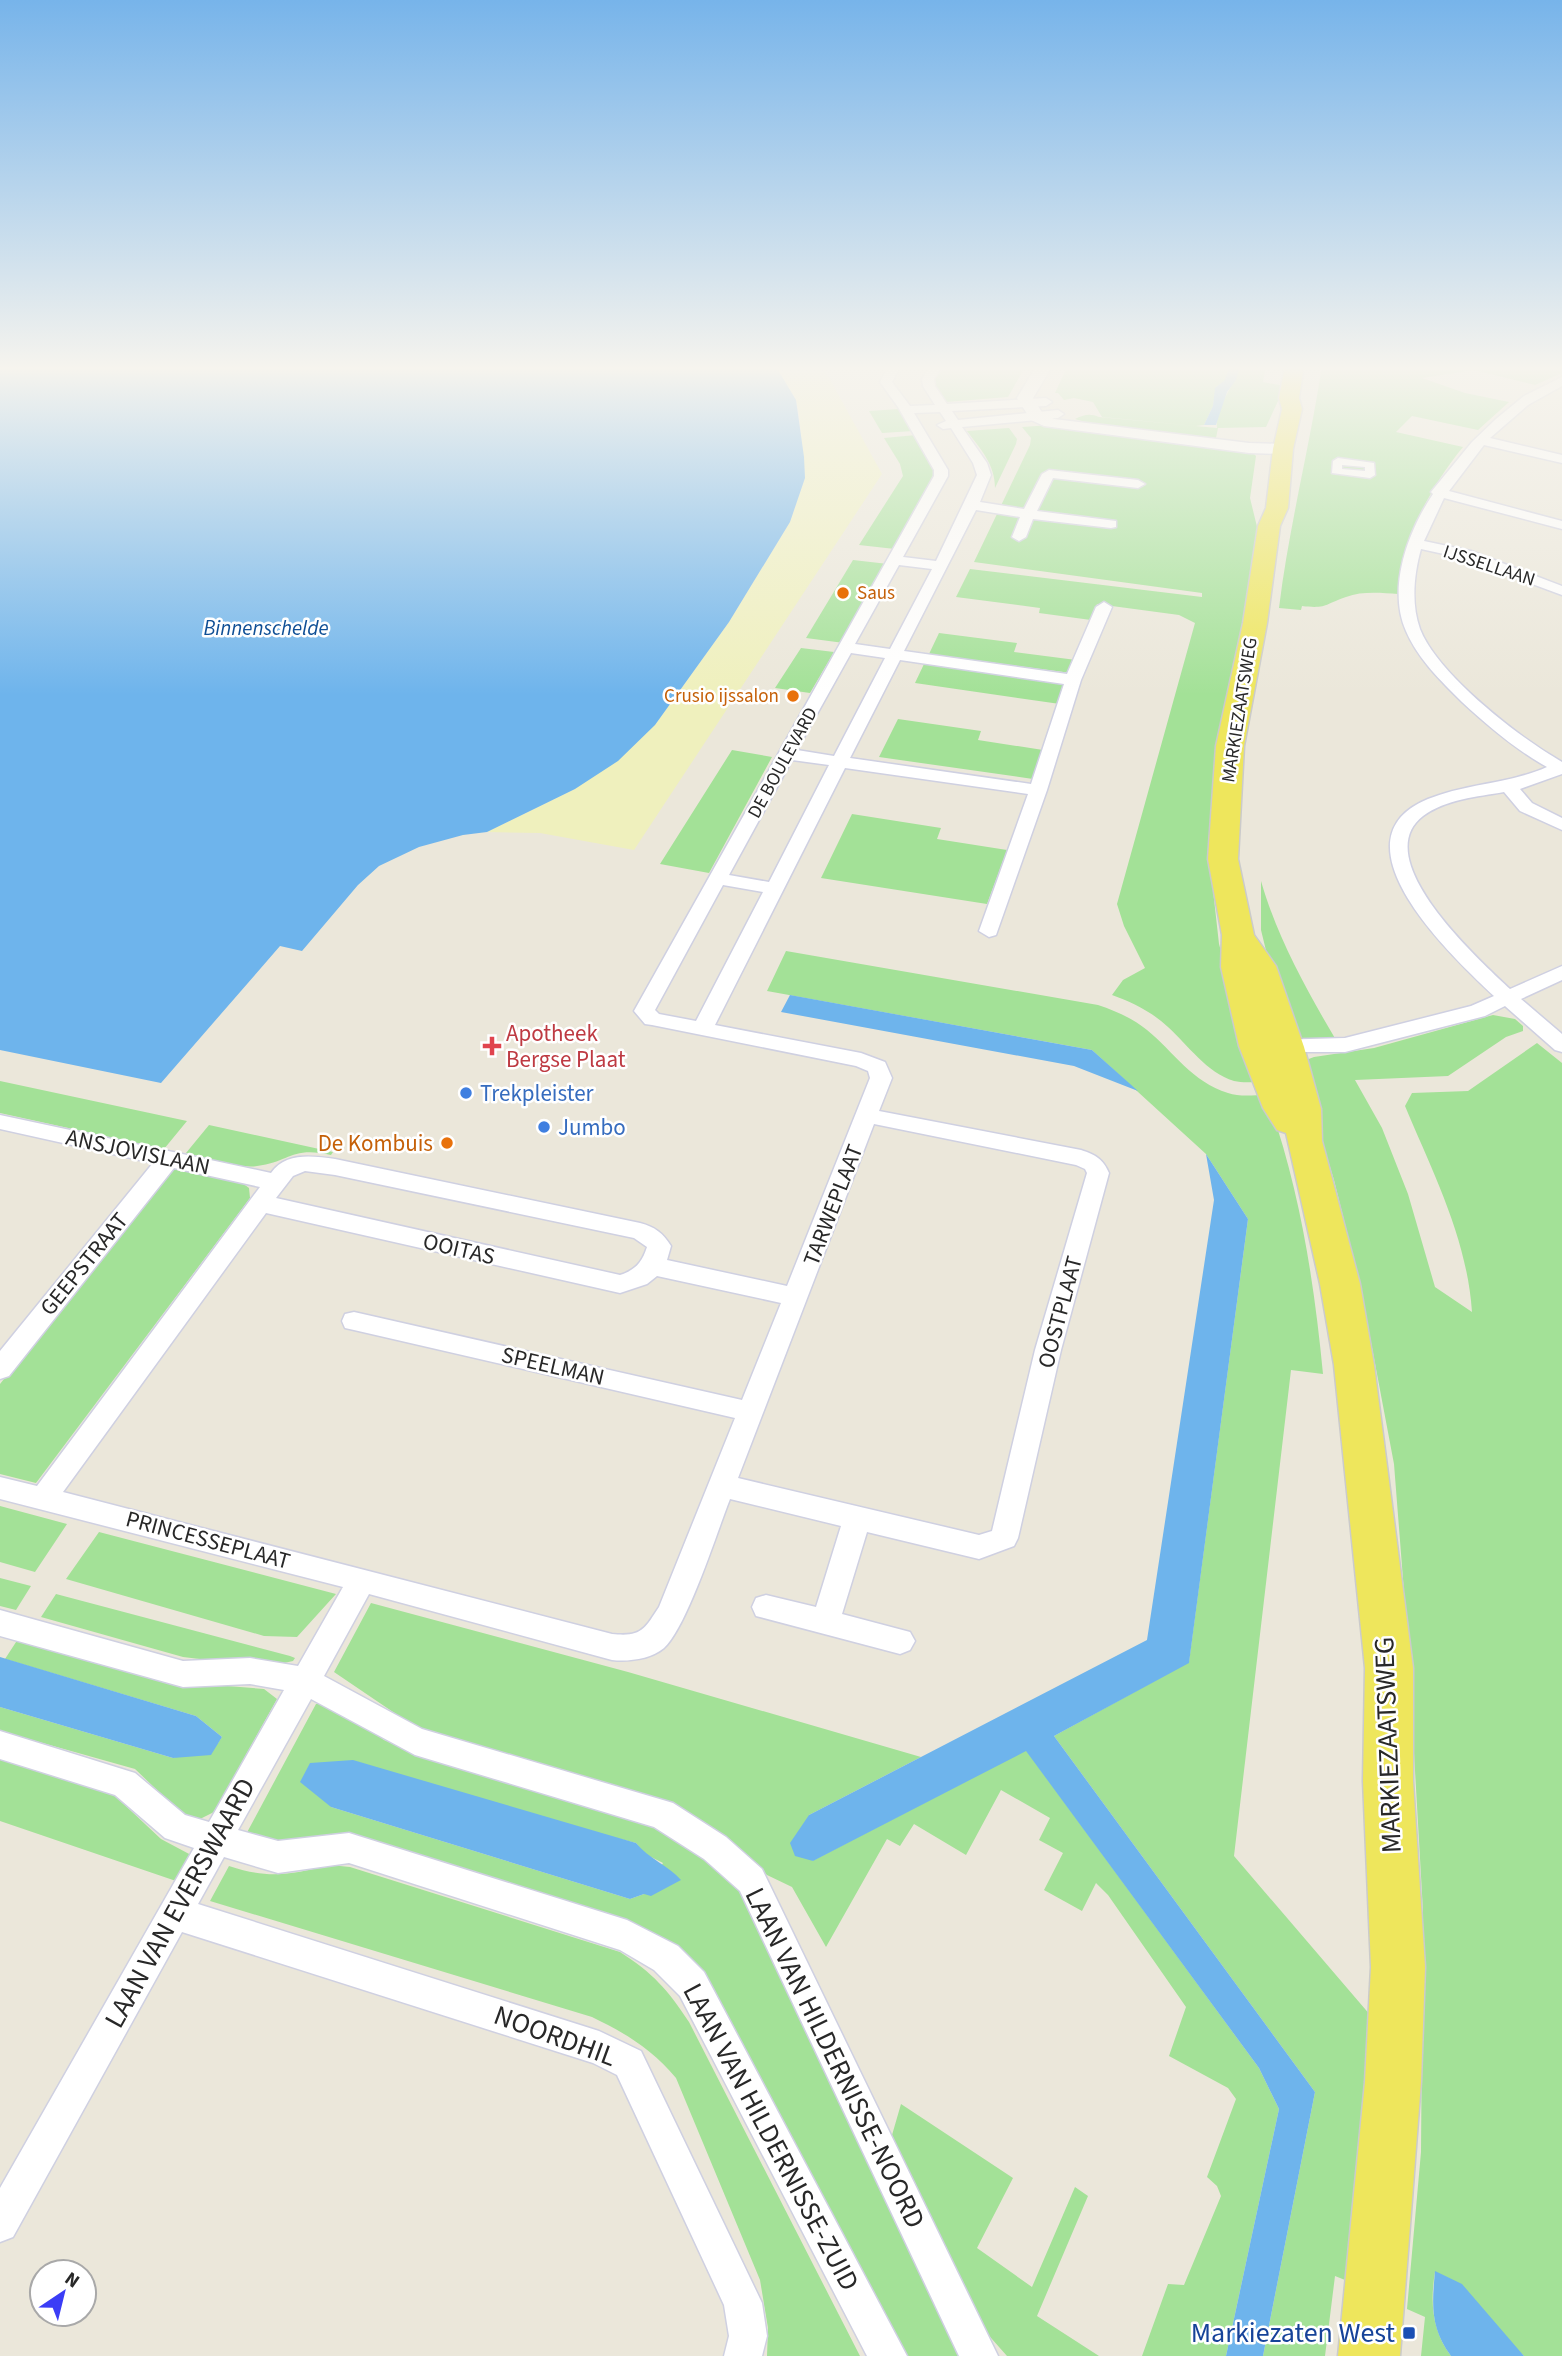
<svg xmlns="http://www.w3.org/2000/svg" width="1562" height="2356" viewBox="0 0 1562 2356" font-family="'Source Sans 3',sans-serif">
  <rect width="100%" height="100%" fill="#ebe7da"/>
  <!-- green -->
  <path fill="#a3e197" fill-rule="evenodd" d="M942,365H1026L1008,397L946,402L933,383Z
    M1068,365H1230L1226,380L1216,387L1213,406L1204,425L1196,426L1102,417L1093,402L1074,398L1064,400L1058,393H1055Z
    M1240,365H1266L1263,382L1285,386L1266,427L1218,428L1216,438L1101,427L1075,419C1083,415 1090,413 1099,417L1217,428C1215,406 1235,386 1240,365Z
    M1322,365H1551L1562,369V373L1535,385L1474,370L1422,378L1465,393L1509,402L1478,430L1412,416L1396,432L1463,447C1427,491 1405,538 1398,594C1381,593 1362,591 1346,597C1325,604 1327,609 1302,606L1301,610L1279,608C1289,526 1310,446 1322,365Z
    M899,409L913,431L882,433L869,411Z
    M1051,425L1252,452L1256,456L1250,498L1259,535L1209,854L1219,944L1245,1038L1261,1082C1253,1082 1242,1083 1234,1081C1207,1073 1188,1045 1168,1027C1152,1012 1132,1002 1112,995L1123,980L1145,968L1124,926L1117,904L1195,623L1179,615L1097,604L1091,620L1039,613L1040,608L956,597L970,569L1202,597V593L974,562L1030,445L1031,438L1022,427Z
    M1009,428L1017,439L1016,444L995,488C995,464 981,450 967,431Z
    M916,435L933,462L937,479L895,549L859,545L903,476L900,464L884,438Z
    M853,560L888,564L844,643L806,638Z
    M939,633L1017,643L1014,652L1076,660L1071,673L929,654Z
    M801,648L834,652L810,693L775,688Z
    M924,664L1068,683L1060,704L915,683Z
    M898,719L981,731L978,740L1043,750L1033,779L879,757Z
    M732,750L772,757L709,873L660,864Z
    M852,814L941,828L937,839L1007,850L987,904L821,878Z
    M1261,881C1277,937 1307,991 1336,1040L1316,1041L1299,1038L1273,979L1261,930Z
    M786,951L1098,1005C1116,1011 1132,1018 1147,1030C1174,1052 1192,1082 1228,1093C1239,1097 1254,1095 1266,1095C1299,1184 1314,1280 1323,1374L1291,1370L1234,1856L1377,2023L1355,2284L1335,2276L1325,2356H1263L1315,2092L1054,1736L1189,1662L1248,1219L1206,1154L1092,1050L767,991Z
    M1493,1015L1515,1019L1523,1026V1031L1506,1037L1448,1076L1355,1080L1382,1128L1408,1194L1435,1287L1472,1312C1467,1238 1433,1173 1405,1106L1412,1093L1468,1091L1537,1043L1562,1063V2356H1524L1435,2272C1430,2302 1432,2331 1451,2356H1421L1425,2317L1407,2309L1421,2152L1423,1911L1407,1630L1394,1464L1360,1284L1334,1180L1304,1081L1306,1060L1314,1057L1374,1048Z
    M0,1081L187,1121L164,1149L0,1113Z
    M209,1125L333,1152L331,1155C291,1146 290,1162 257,1166C238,1169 205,1157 186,1153Z
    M172,1167L241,1182L249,1188L250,1198L36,1483L0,1474V1384Z
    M0,1506L67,1524L35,1572L0,1562Z
    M99,1532L336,1594L297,1637L264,1636L66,1579Z
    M0,1578L31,1586L16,1610L0,1606Z
    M56,1594L290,1656L295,1658L293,1661L266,1667L183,1657L41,1617Z
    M371,1603L628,1672L921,1757L809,1815L812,1861L1026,1750L1259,2068L1279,2109L1226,2356H1142L1168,2284L1184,2285L1221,2196L1217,2186L1207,2177L1236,2099L1228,2088L1169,2056L1186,2007L1108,1895L1096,1883L1082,1911L1044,1890L1063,1853L1039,1840L1050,1818L1001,1790L966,1855L914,1824L900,1846L887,1839L826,1947L792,1887L767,1875L701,1821L666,1801L421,1731L334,1672Z
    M18,1639L177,1682L264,1689L277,1699L214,1812L198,1820L183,1815L135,1769L0,1731V1707L173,1758L218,1743L222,1737L196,1716L5,1659Z
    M328,1702L336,1704L384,1740L412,1752L656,1821L738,1884L961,2356H901L666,1943L634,1923L363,1839L294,1845L244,1838L316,1704ZM311,1763H325L636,1843L645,1854L663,1863L644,1894L630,1899L331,1807Z
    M0,1758L111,1792L161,1839L191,1855L176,1881L0,1821Z
    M330,1865L350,1867L620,1952C653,1973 668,1990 689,2022L860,2356H767L768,2328L760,2280L676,2078C652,2049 625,2033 592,2017L210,1901L229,1866C268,1879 290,1875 330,1865Z
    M901,2104L1013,2178L977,2248L1032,2287L1075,2187L1088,2196L1037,2316L1099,2356H1007L984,2330L890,2142Z"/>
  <!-- sand -->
  <path fill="#eff0bd" d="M775,365H822L882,474L634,850L540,833L487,832L575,789L655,725L729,622L790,522L805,478L799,413L796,400Z"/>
  <!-- water -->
  <path fill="#6eb4ec" d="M0,365H775L796,400L804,457L805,478L790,522L729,622L655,725L618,761L575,789L487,832L463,835L419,847L379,866L358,885L302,951L280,946L161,1083L0,1050Z
    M1230,365H1240L1236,380L1227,392L1216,425H1204L1213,406L1215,388L1225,380Z
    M790,995L1092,1050L1138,1091L1074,1066L781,1012Z
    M1206,1154L1248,1219L1189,1663L1054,1736L1315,2092L1263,2356H1226L1279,2109L1259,2068L1026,1751L813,1861L795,1856L790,1843L809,1815L1147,1640L1214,1200Z
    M0,1657L196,1716L222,1737L211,1755L173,1758L0,1707Z
    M353,1760L636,1843C649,1859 668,1865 681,1880L651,1896L644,1894L630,1899L331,1807L300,1782L310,1763Z
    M1435,2271L1462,2284L1524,2356H1451C1430,2327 1432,2305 1435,2271Z"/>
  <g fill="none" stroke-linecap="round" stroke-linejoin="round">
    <!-- pedestrian casing -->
    <g stroke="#cfd0e1" stroke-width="3">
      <path id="pedestrian" d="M1338,458L1374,463L1375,475L1370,478L1332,473L1333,461ZM1342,465L1365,467V471L1342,469Z"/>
    </g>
    <!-- minor casing -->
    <g stroke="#cfd0e1" stroke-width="3">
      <path id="minor" d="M889,365H901L892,382L910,406L935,405L923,386L922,379L931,365H943L934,379L935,386L947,404L1046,398L1052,402L1046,406L952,411L958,420L1058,410L1064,414L1058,418L962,427L987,463L991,475L980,502L1024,509L1042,474L1049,470L1138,480L1145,484L1138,488L1053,478L1037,511L1116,521V527L1111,528L1033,519L1026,537L1019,541L1012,537L1020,517L976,510L904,651L1067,674L1096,607L1104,602L1112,607L1081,680L1047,790L996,935L989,937L979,931L1028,794L845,768L715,1025L861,1053L885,1062L892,1078L879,1111L1081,1150C1096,1155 1103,1159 1109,1173L1061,1350L1018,1538L1014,1546L979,1559L867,1532L842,1614L910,1632L915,1641L910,1650L900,1654L756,1616L752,1607L756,1598L766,1595L816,1607L841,1526L730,1499C717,1532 687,1627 664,1648C651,1659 628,1662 612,1660L369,1594L324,1676L422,1729L673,1803L726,1837L762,1869L998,2356H959L740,1891L704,1859L654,1827L415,1755L311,1699L238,1830L278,1841L349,1833L627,1920L678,1946L704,1972L907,2356H867L680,1996L654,1970L620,1950L349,1863L278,1873L224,1857L198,1904L599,2031L641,2051L762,2303L767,2336L762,2356H724L729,2336L724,2305L617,2075L593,2063L182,1932L13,2237L0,2242V2188L194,1848L165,1838L115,1795L0,1759V1731L135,1773L185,1815L209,1822L284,1690L250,1684L183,1687L0,1636V1610L183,1661L250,1658L298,1666L343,1587L0,1499V1477L37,1486L260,1187L174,1168L9,1376L0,1379V1351L153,1163L0,1129V1115L271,1173C286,1152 312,1156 335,1159L640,1223C655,1227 663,1233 671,1246L667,1260L787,1286L870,1078L868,1071L856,1066L652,1025L645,1024L634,1011L934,476V470L898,407L880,382ZM940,412L946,421L937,425L943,429L951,428L973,463L977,475L936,561L903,557L948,476V470L914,413ZM899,565L932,569L890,649L855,644ZM851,653L885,658L834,756L797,750ZM900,660L1064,684L1031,784L850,758ZM792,760L829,765L769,882L729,875ZM723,885L763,892L696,1021L659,1014L655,1010ZM874,1124L1076,1165L1085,1169L1087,1173L1035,1350L992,1531L979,1535L738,1478ZM305,1171L335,1175L634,1238L647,1247C642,1263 635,1270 620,1275L276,1198L293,1176ZM266,1213L620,1293L647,1284L657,1276L781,1303L742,1400L354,1312L345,1314L342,1321L345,1328L354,1330L735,1418L659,1607C644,1630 641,1637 612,1634L63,1492Z
        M1562,377V386L1528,405L1490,438L1562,455V463L1484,445L1449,491L1562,521V529L1444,498L1424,541L1471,551L1562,586V595L1462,558L1421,549C1414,574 1411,604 1420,629C1438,675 1520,738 1562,762V774L1520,789L1532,803L1562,818V830L1520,811L1504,792C1477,797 1446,799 1423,816C1367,859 1479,960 1510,989L1562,966V980L1521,999L1562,1034V1052L1555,1050L1505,1006L1485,1016L1345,1052H1267L1264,1047L1267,1042L1274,1040L1345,1038L1471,1006L1494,996C1452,957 1328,840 1428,799C1467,783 1509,784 1547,767C1516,750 1488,726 1462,702C1441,681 1418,659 1406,631C1387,588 1408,531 1433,494L1431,492L1472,442L1496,419L1524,396Z"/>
    </g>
    <!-- tertiary casing -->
    <g stroke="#cfd0e1" stroke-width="3">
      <path id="tertiary" d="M1037,365H1053L1033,398L1043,414L1054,419L1249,443L1283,444L1291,449L1283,454L1249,453L1044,426L1031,420L1017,398Z"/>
    </g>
    <!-- primary casing -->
    <g stroke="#cbcbcb" stroke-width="3">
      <path id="primary" d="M1285,365H1304L1299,398L1302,409L1293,449L1288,508L1280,526L1267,623L1244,746L1238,859L1254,935L1276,966L1304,1047L1321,1109L1322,1141L1360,1284L1374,1365L1413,1668V1781L1425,1967L1421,2082L1400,2356H1338L1365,2082L1371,1967L1363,1781L1365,1668L1334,1365L1320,1284L1286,1133L1277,1130L1263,1108L1239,1046L1221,967L1222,935L1208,859L1216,746L1243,623L1258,526L1266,508L1273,449L1282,409L1279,398Z"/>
    </g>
    <!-- pedestrian -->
    <use href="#pedestrian" fill="#fff" fill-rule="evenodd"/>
    <!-- minor -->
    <use href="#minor" fill="#fff" fill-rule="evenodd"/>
    <!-- tertiary -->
    <use href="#tertiary" fill="#fff" fill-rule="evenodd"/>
    <!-- primary -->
    <use href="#primary" fill="#eee65c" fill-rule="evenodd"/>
  </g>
  <!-- sky -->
  <linearGradient id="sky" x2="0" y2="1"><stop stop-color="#77b4ea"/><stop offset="0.53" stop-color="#f6f4ee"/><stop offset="1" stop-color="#f6f4ee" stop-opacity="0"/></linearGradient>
  <rect width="1562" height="695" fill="url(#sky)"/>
  <!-- markers -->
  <g fill="#e8710a" stroke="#fff" stroke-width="2.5">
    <circle cx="843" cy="593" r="7"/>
    <circle cx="793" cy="696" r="7"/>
    <circle cx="447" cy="1143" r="7"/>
  </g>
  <path fill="#e0444e" stroke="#fff" stroke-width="2.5" d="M488.5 1035.5h7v7h7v7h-7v7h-7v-7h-7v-7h7z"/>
  <g fill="#3f7fe0" stroke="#fff" stroke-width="2.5">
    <circle cx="466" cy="1093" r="7"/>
    <circle cx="544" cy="1127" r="7"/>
  </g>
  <rect fill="#1a4fb4" stroke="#fff" stroke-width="2.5" x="1402" y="2326" width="14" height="14" rx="3.5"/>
  <g text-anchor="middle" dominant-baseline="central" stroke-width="5" stroke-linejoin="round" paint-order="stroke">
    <!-- far-street labels -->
    <g font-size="19" fill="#282828" stroke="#fff">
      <text transform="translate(1489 566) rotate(18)">IJSSELLAAN</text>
      <text transform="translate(1240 710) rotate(-81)">MARKIEZAATSWEG</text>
      <text transform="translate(783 763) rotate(-61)">DE BOULEVARD</text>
    </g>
    <!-- far-food labels -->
    <g font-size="19" fill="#c56008" stroke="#fff" text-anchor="start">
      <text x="857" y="593">Saus</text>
      <text x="779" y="696" text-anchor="end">Crusio ijssalon</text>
    </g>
    <!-- far-water labels -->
    <g font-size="21" font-style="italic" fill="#0f4f95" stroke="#fff">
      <text x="266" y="628">Binnenschelde</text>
    </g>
    <!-- health labels -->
    <g font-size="23" fill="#be3a42" stroke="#fff" text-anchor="start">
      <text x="506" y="1033">Apotheek<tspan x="506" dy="26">Bergse Plaat</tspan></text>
    </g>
    <!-- shop labels -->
    <g font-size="23" fill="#366cbe" stroke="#fff" text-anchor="start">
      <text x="480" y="1093">Trekpleister</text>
      <text x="558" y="1127">Jumbo</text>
    </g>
    <!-- food labels -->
    <g font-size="23" fill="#c56008" stroke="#fff" text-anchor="end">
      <text x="433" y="1143">De Kombuis</text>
    </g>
    <!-- street labels -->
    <g font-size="23" fill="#282828" stroke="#fff">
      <text transform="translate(138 1152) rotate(12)">ANSJOVISLAAN</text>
      <text transform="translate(833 1205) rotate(-69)">TARWEPLAAT</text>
      <text transform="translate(459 1249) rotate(13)">OOITAS</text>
      <text transform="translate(84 1264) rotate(-51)">GEEPSTRAAT</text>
      <text transform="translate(1060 1312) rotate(-75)">OOSTPLAAT</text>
      <text transform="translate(553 1366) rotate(13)">SPEELMAN</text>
      <text transform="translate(208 1540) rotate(15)">PRINCESSEPLAAT</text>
    </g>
    <!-- near-street labels -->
    <g font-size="28" fill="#282828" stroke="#fff">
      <text transform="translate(1388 1745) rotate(-92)">MARKIEZAATSWEG</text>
      <text transform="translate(180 1903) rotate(-61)">LAAN VAN EVERSWAARD</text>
      <text transform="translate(555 2036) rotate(20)">NOORDHIL</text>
      <text transform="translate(835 2058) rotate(64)">LAAN VAN HILDERNISSE-NOORD</text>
      <text transform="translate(771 2137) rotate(62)">LAAN VAN HILDERNISSE-ZUID</text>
    </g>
    <!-- near-transit labels -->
    <g font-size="28" fill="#164399" stroke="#fff" text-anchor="end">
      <text x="1395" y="2333">Markiezaten West</text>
    </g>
  </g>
  <!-- north arrow -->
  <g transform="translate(63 2293) rotate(35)"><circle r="33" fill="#ffffff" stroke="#a9a9a9" stroke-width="2"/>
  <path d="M0-5L12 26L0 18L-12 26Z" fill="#3b3df6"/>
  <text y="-10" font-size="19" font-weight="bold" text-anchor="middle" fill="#282828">N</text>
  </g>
</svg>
